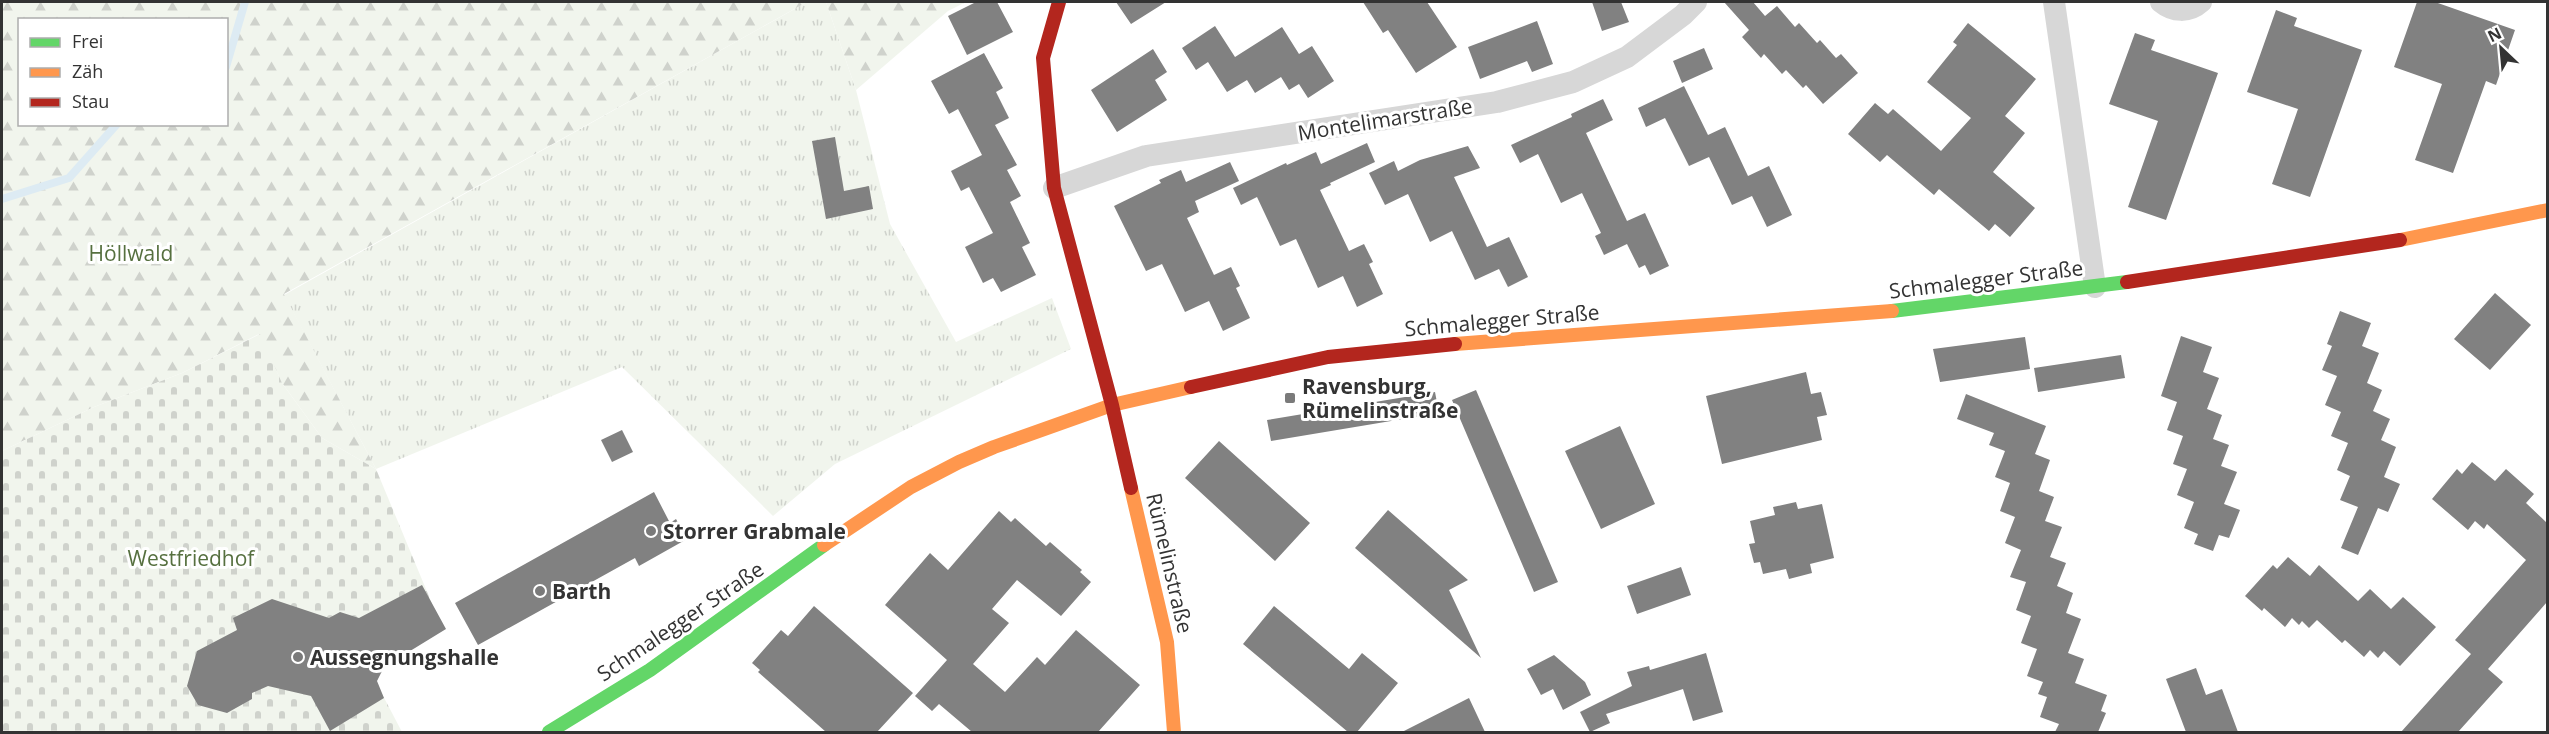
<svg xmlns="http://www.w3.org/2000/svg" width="2549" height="734" viewBox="0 0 2549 734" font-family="'Open Sans',sans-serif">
  <defs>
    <pattern id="grass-tufts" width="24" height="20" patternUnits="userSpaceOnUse" patternTransform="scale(1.5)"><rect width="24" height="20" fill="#f1f5ed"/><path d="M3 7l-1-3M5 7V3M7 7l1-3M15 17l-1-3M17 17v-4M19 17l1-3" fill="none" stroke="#cfd2cc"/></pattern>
    <pattern id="forest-firs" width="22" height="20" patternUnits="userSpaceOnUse" patternTransform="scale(1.5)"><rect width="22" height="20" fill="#f1f5ed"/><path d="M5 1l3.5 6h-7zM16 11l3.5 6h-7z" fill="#cfd2cc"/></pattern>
    <pattern id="cemetery-stones" width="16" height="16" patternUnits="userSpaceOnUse" patternTransform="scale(1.5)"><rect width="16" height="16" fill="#f1f5ed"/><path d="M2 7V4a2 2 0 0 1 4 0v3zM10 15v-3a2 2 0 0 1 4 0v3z" fill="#cfd2cc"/></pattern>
  </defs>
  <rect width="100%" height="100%" fill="#fff"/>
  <!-- grass -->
  <path fill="url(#grass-tufts)" d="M807,2H826L856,90L890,224L956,342L1052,298L1071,349L835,464L773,516L622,367L376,469L284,295Z"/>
  <!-- forest -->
  <path fill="url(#forest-firs)" fill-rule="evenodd" d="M2,2H807L284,294L376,469L322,438L282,383L259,334L182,373L94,407L2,451ZM20,20H226V124H20Z
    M826,2H966L948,11L856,90Z"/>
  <!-- cemetery -->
  <path fill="url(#cemetery-stones)" d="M260,334L282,383L322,438L376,469L443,630L371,673L402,732H2V451L94,407L182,373Z"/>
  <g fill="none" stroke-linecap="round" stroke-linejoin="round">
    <!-- stream -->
    <path stroke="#ddebf3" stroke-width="8" d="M226,67L245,2
      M2,199L69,178L117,124"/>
  </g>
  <!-- building -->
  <path fill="#818181" d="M976,2H997L1013,32L967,55L948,16Z
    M1116,2H1166L1131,24Z
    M1363,2H1427L1457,47L1416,73L1388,30L1383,33Z
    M1592,2H1621L1629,22L1602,31Z
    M1724,2H1753L1765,16L1777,6L1795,27L1799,23L1817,43L1820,40L1836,58L1841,54L1858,73L1823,104L1806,85L1803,88L1786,70L1782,74L1764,54L1761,58L1742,37L1749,30Z
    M2417,2H2435L2515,30L2496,85L2486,81L2453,173L2415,160L2442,84L2394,67Z
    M2276,10L2297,18L2294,26L2362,50L2310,197L2272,184L2298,109L2247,92Z
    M1537,21L1553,64L1532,72L1527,61L1480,79L1468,47Z
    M1968,23L2036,79L2005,116L2025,133L1993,172L2035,208L2010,237L1995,224L1989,231L1939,189L1934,195L1887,155L1880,162L1848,134L1875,103L1888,114L1893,109L1941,151L1971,118L1927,82L1957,45L1953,42Z
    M1215,26L1235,57L1282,27L1299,54L1312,46L1334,81L1308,98L1299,84L1289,90L1281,77L1255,93L1247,80L1227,92L1208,62L1196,70L1182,48Z
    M2135,33L2155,40L2151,50L2218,73L2166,220L2128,207L2158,121L2109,104Z
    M1704,48L1713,69L1682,83L1673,61Z
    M1153,49L1167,72L1155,80L1167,100L1117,132L1091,90Z
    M984,53L1003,88L996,92L1009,118L995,125L1017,165L1007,170L1021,196L1010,202L1030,243L1022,247L1036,275L1001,292L993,278L983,283L965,247L993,233L969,187L961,191L951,171L982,155L958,109L949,114L931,81Z
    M1684,86L1708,135L1725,127L1748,176L1769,166L1792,215L1767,227L1752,196L1732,205L1709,157L1689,166L1665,118L1646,127L1638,108Z
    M1603,99L1613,120L1586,133L1627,221L1645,213L1669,266L1650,275L1645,265L1639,268L1627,244L1604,255L1595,236L1601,233L1582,193L1561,203L1538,154L1520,163L1511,145L1572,117L1571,114Z
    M835,137L844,191L869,186L873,209L826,219L812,141Z
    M1367,143L1375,162L1330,183L1331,185L1320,190L1349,251L1364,244L1373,262L1369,264L1383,294L1357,307L1343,276L1318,288L1296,239L1280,246L1257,197L1241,205L1233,188L1286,163L1287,165L1316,152L1321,164Z
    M1468,146L1480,168L1454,177L1487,247L1509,237L1528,277L1508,287L1499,269L1475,280L1452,231L1430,242L1408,194L1385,205L1369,173L1394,161L1398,171L1420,160Z
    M1230,162L1239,181L1195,201L1199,212L1187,218L1214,275L1231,267L1240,286L1236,288L1250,318L1223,331L1209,301L1185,312L1162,264L1146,271L1114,206L1161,183L1159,180L1181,170L1186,182Z
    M2495,293L2531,325L2490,370L2454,339Z
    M2340,311L2371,323L2362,346L2379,353L2367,383L2382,390L2373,411L2390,419L2381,440L2396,447L2384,477L2400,484L2388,512L2378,508L2358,555L2341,548L2358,507L2340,500L2350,476L2337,470L2348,443L2331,436L2341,412L2325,405L2337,376L2322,370L2332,346L2327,344Z
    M2181,336L2212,347L2203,372L2219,378L2207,409L2222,415L2213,439L2229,445L2221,466L2237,472L2224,504L2240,510L2229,538L2219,535L2213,551L2194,544L2198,534L2184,528L2194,502L2177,495L2187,469L2173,464L2183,436L2167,430L2177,402L2161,396Z
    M2025,337L2030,369L1940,382L1933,349Z
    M2121,355L2125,378L2038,392L2034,368Z
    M1806,372L1811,394L1821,392L1827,415L1817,417L1822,440L1722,464L1706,396Z
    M1476,390L1558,582L1534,592L1452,400Z
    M1435,392L1439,413L1271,441L1267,420Z
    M1966,394L2046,426L2035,454L2050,460L2039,491L2054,497L2045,521L2062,527L2050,557L2066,563L2057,586L2073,593L2066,613L2081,619L2068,653L2084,659L2075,683L2107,695L2101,711L2106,713L2098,732H2055L2059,724L2040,717L2047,697L2038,694L2043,682L2027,676L2037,649L2021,643L2031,616L2016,610L2026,582L2010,577L2021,550L2005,543L2015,517L2000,511L2010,483L1995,477L2005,451L1989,445L1994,433L1957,419Z
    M1620,426L1655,504L1601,529L1565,451Z
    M622,430L633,452L612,462L601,440Z
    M1219,441L1310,523L1275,561L1185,478Z
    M2472,462L2495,481L2506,469L2534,494L2526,503L2547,523V602L2488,669L2503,682L2458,732H2401L2471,654L2455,640L2526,560L2487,524L2484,529L2475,521L2468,530L2432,499L2457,469L2462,474Z
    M654,492L670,523L676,519L687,539L639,566L635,558L478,645L455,603Z
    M1796,502L1798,509L1822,504L1834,558L1810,564L1812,573L1789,579L1786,569L1763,574L1760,562L1754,563L1749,544L1755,543L1750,521L1775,515L1773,507Z
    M1388,510L1468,580L1449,590L1481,658L1355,548Z
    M999,511L1011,522L1015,518L1046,546L1050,542L1082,570L1080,572L1091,582L1061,616L1017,580L992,609L1009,623L973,664L1005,692L1037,657L1045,665L1076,630L1140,685L1098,732H972L939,704L932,711L915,696L947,660L885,605L930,553L948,570Z
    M2288,557L2310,576L2319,565L2358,601L2370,589L2391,609L2403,597L2436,627L2400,666L2384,651L2378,658L2370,650L2364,657L2345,640L2342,643L2317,620L2309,628L2302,621L2299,625L2292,618L2285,627L2264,608L2262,611L2245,596L2273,565L2277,569Z
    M1681,567L1691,595L1637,614L1627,586Z
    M422,585L446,629L384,667L377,681L384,698L330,731L311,696L268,686L252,693V699L227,713L198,705L187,686L197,651L237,630L233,618L272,599L329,618L340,612L359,618Z
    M814,606L913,693L877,732H826L758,672L760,670L752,663L781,630L788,636Z
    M1274,606L1349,669L1362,653L1398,683L1357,732H1348L1243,644Z
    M1706,653L1723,712L1693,721L1683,689L1606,714L1610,723L1590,732L1580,712L1632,686L1627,672L1649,666L1650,670Z
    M1554,655L1585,682L1591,695L1563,710L1553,689L1541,695L1527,669Z
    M2196,668L2206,695L2222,689L2238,732H2186L2166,679Z
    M1469,698L1485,732H1402Z"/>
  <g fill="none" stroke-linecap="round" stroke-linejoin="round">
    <!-- street -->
    <path stroke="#d7d7d7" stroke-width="22" d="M2054,2L2095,287
      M2161,2C2173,12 2189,13 2201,2
      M1054,188L1146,156L1497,102L1573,82L1627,57L1683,15L1696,2"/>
    <!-- fast -->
    <path stroke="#63d668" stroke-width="14" d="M1892,311L2127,282
      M549,732L650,670L824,545"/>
    <!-- slow -->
    <path stroke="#ff974d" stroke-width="14" d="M2400,240L2548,210
      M1455,344L1892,311
      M1131,488L1167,642L1174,732
      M824,545L911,487L959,462L994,447L1112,405L1191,387"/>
    <!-- jam -->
    <path stroke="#b3261e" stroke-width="14" d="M1059,2L1043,58L1054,188L1112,405L1131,488
      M2127,282L2400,240
      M1191,387L1328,357L1455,344"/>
  </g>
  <!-- markers -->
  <g fill="#7a7a7a" stroke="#fff" stroke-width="2">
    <rect x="1284" y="392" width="12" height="12" rx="3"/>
    <circle cx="651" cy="531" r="6"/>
    <circle cx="540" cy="591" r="6"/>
    <circle cx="298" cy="657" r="6"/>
  </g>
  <g text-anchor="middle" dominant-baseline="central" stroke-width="6" stroke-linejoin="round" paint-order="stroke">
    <!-- street labels -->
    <g font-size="21" fill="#333" stroke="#fff">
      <text transform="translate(1385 119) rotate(-9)">Montelimarstraße</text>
      <text transform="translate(1986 279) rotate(-7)">Schmalegger Straße</text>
      <text transform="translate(1502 320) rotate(-5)">Schmalegger Straße</text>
      <text transform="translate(1170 563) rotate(77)">Rümelinstraße</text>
      <text transform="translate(680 621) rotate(-34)">Schmalegger Straße</text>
    </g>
    <!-- park labels -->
    <g font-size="21" fill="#56703f" stroke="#fff">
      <text x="131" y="253">Höllwald</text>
      <text x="191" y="558">Westfriedhof</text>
    </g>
    <!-- poi labels -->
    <g font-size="21" font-weight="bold" fill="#333" stroke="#fff" text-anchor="start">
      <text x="1302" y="386">Ravensburg,<tspan x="1302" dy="24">Rümelinstraße</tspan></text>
      <text x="663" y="531">Storrer Grabmale</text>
      <text x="552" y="591">Barth</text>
      <text x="310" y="657">Aussegnungshalle</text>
    </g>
  </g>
  <!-- border -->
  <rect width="2549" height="734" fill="none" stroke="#333333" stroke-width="6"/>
  <!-- legend -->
  <rect x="18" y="18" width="210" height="108" fill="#ffffff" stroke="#adadad" stroke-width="1.5"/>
  <rect x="30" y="38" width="30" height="9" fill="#63d668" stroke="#adadad" stroke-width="1.5"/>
  <text x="72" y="48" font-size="18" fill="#333333">Frei</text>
  <rect x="30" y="68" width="30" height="9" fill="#ff974d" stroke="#adadad" stroke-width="1.5"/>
  <text x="72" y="78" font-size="18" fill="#333333">Zäh</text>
  <rect x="30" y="98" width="30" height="9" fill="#b3261e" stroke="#adadad" stroke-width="1.5"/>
  <text x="72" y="108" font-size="18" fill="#333333">Stau</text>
  <!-- north arrow -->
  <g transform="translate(2501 48) rotate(334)" stroke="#ffffff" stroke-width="4.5" paint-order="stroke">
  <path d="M0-4.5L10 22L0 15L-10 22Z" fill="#333333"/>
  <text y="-9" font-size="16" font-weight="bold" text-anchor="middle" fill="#333333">N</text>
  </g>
</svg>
